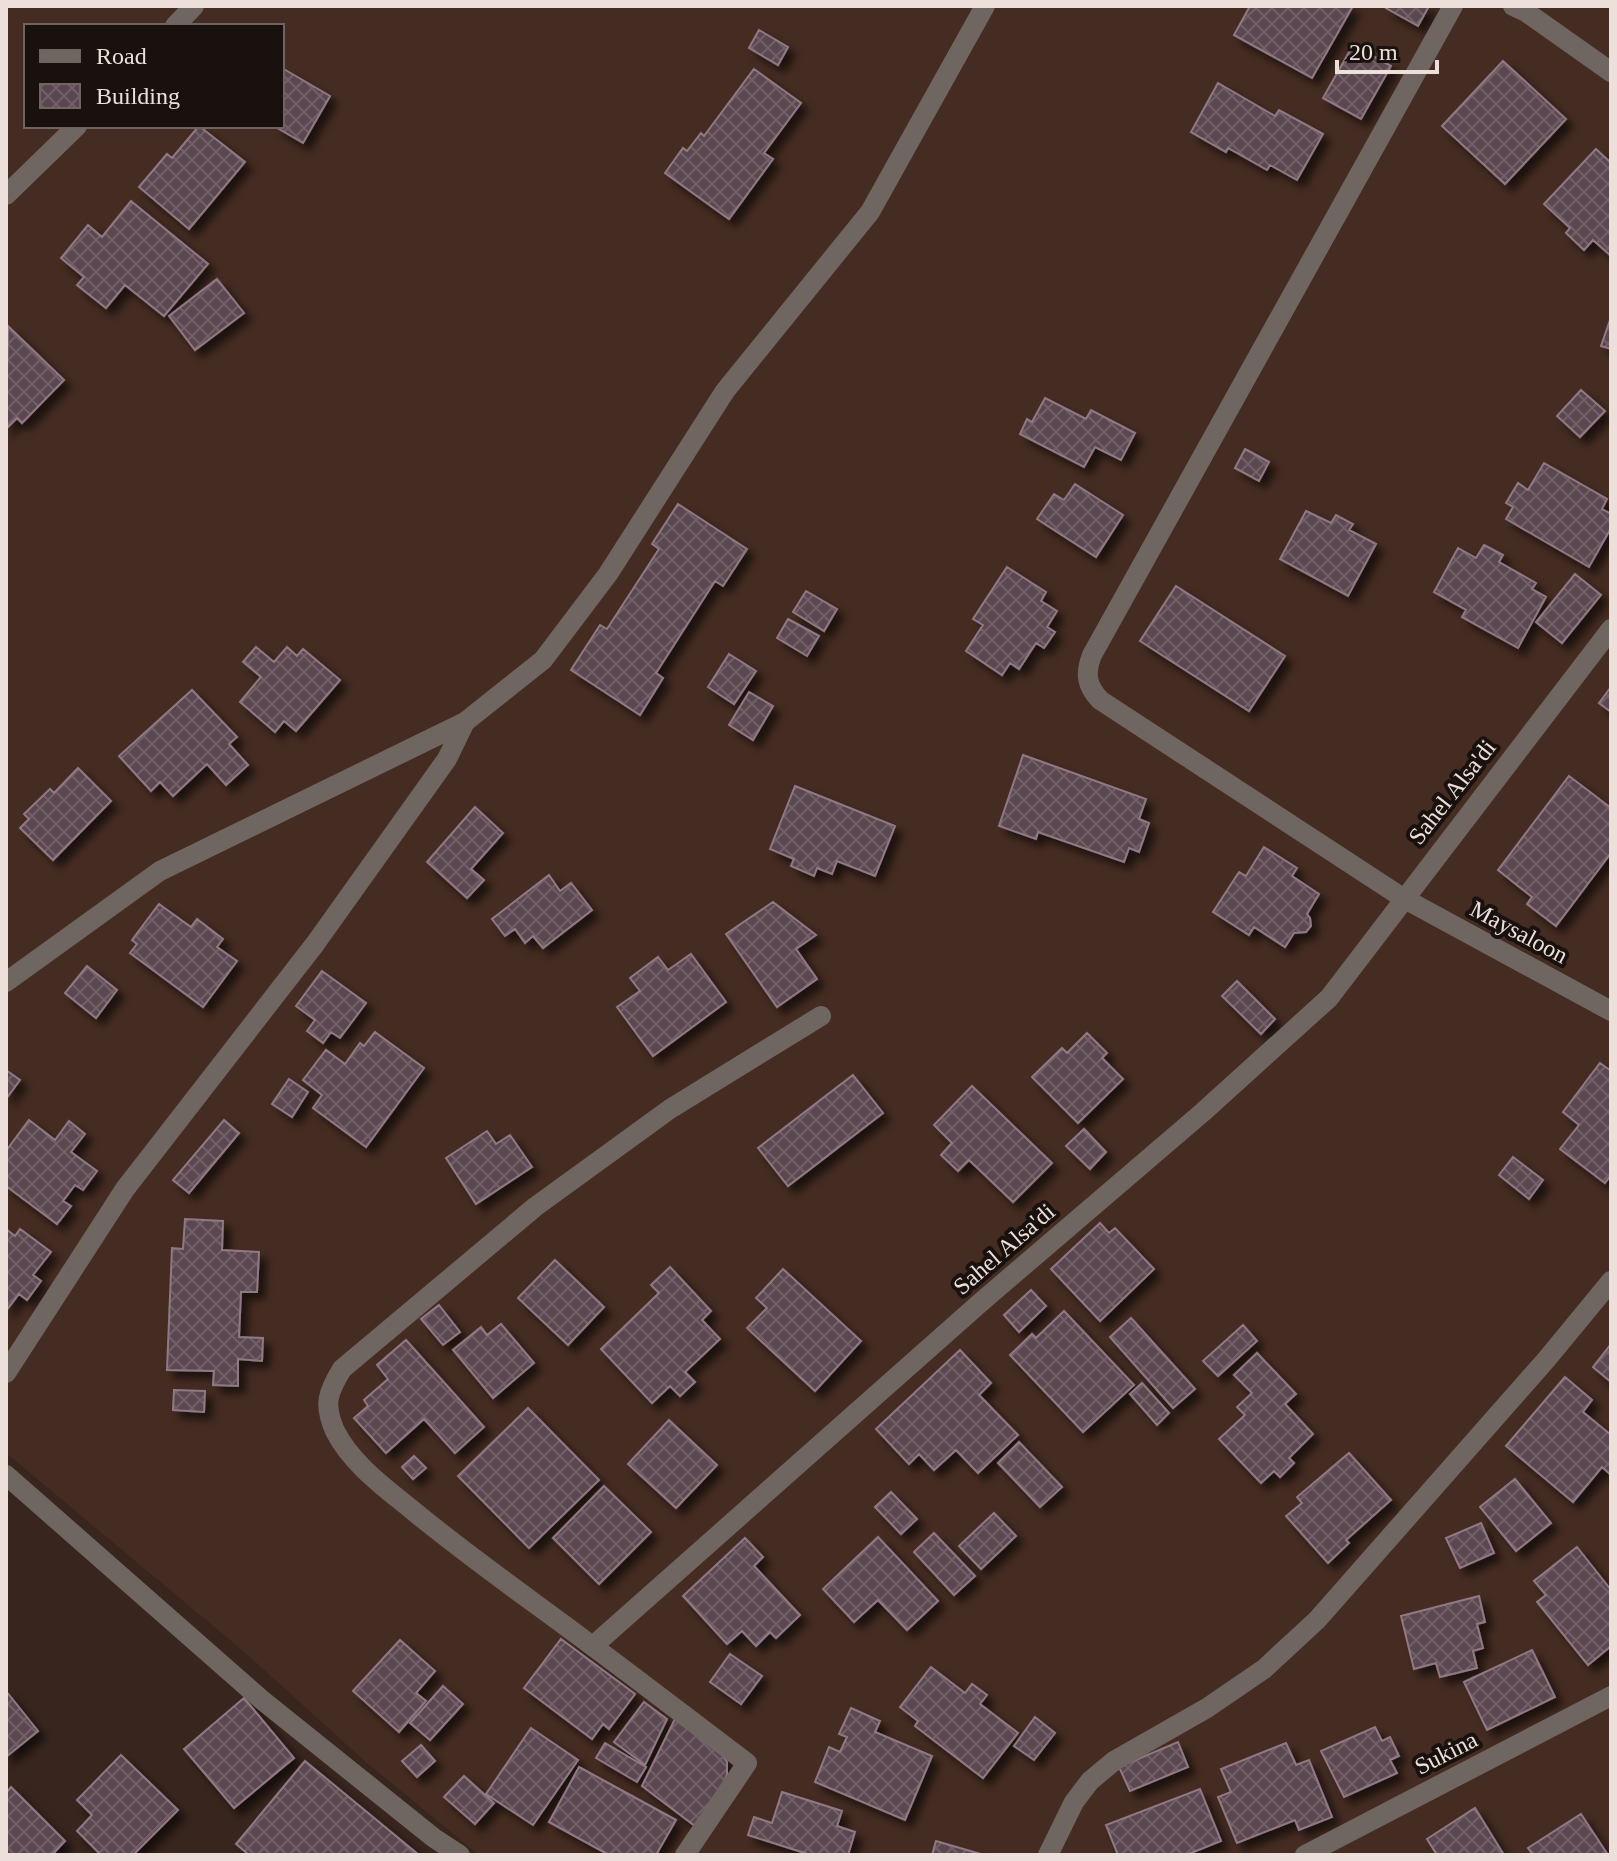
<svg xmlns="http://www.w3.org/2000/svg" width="1617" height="1861" viewBox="0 0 1617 1861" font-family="Georgia,serif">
  <defs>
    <pattern id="building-cross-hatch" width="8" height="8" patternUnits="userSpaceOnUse" patternTransform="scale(2)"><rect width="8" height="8" fill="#5a464f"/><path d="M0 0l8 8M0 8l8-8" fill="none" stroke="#726068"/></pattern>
    <filter id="shadow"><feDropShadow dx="7" dy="7" stdDeviation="4" flood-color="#0009"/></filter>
  </defs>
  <rect width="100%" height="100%" fill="#38251e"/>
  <!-- built -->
  <path fill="#452c22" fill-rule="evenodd" d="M6,6H1611V1855H479L367,1763L242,1650L6,1453ZM26,26H282V126H26Z"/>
  <!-- building -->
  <path fill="url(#building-cross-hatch)" stroke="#907984" stroke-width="2" filter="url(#shadow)" d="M1250,6H1353L1312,78L1234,35Z
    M1387,6H1429L1418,26L1386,8Z
    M759,30L788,47L778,65L749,48Z
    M1353,45L1391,66L1361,119L1323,98Z
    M1503,61L1566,119L1505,184L1442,126Z
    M282,68L330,96L303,143L274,126H282Z
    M754,69L801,103L764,153L773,159L729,219L665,173L683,148L687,151L701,133L704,136Z
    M1218,83L1275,116L1279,110L1323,134L1297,180L1270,165L1267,170L1228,148L1226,152L1191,132Z
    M199,126L245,162L189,229L139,187L167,154L172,158Z
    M1596,149L1611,163V256L1593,240L1584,250L1566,233L1570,228L1544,204Z
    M131,201L208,264L164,316L125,285L106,308L77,285L84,277L61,258L88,225L102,237Z
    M217,279L244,313L195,350L169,316Z
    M1611,317V349L1601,346Z
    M8,326L64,380L22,423L17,418L6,429Z
    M1581,390L1605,411L1580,437L1557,416Z
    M1045,398L1086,419L1091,410L1135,433L1121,460L1095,447L1084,467L1020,434L1027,419L1032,422Z
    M1245,449L1269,462L1259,481L1235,468Z
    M1544,463L1607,499L1602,509L1611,514V528L1589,567L1506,519L1513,507L1506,503L1518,483L1528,490Z
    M1075,484L1123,515L1096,557L1037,519L1054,494L1064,500Z
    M678,504L747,549L723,586L715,581L656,673L663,678L640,715L571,670L600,625L607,629L659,549L652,544Z
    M1306,511L1331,523L1336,515L1353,524L1349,530L1376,544L1348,596L1280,559Z
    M1484,545L1503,555L1499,562L1536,583L1532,589L1546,597L1518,648L1462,617L1466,610L1434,592L1458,548L1476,558Z
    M1007,567L1046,592L1041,601L1057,611L1047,627L1055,632L1044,648L1036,643L1019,669L1010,663L1002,675L966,651L983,625L973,619Z
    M1575,574L1601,595L1562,643L1536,622Z
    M1176,586L1285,656L1249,711L1140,641Z
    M806,591L837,609L824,631L793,612Z
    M788,619L819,636L807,656L777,638Z
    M256,647L274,662L287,647L297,656L303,649L340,680L296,731L284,721L275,732L240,702L261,677L243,662Z
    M729,654L756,671L734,704L708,687Z
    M1611,687V712L1599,703Z
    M192,690L237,737L229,744L248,765L226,785L207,764L173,796L160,782L151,791L119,756Z
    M749,692L773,706L753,740L729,725Z
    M1023,755L1146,799L1139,819L1149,823L1139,852L1129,848L1124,862L1038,832L1036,839L999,826Z
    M78,768L111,801L53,860L20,828L29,819L24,814L50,789L54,793Z
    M1569,776L1611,808V853L1556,926L1527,904L1532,897L1498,870Z
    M795,786L895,826L875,876L837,861L832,874L817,868L814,876L791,866L794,859L770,849Z
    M475,807L503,833L471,869L484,880L467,898L427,862Z
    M1264,847L1297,868L1292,876L1319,894L1307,914L1310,918L1311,926L1306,932L1294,933L1285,947L1254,927L1249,935L1213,912L1239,872L1246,876Z
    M549,875L560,891L571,883L592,910L543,948L533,936L525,943L515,929L505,936L492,919Z
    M773,902L816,935L796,949L817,979L777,1007L726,934Z
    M159,904L191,927L197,919L223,939L217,947L237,961L203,1007L130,953L137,944L132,940Z
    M691,954L726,1002L653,1056L617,1007L640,991L630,978L658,957L668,970Z
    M87,966L117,990L96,1018L65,993Z
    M322,971L366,1003L340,1038L331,1032L323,1043L307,1031L315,1020L296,1006Z
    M1237,981L1275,1019L1261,1034L1222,996Z
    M375,1032L424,1068L366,1147L313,1108L322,1095L303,1080L326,1050L345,1064L360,1043L364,1046Z
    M1087,1033L1107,1053L1102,1058L1123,1079L1078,1123L1032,1077L1062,1048L1067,1053Z
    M1600,1063L1611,1071V1175L1605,1183L1560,1149L1579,1125L1563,1112Z
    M6,1070L20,1080L6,1099Z
    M853,1075L883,1113L788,1186L758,1148Z
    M289,1079L308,1092L292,1117L272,1104Z
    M972,1086L1052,1163L1013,1202L969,1160L958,1171L941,1155L952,1143L934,1125Z
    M29,1120L55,1140L69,1121L85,1134L71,1152L97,1171L83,1190L75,1185L63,1201L71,1206L57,1224L6,1186V1151Z
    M224,1120L239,1133L189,1193L173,1180Z
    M1084,1129L1106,1152L1090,1169L1066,1146Z
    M487,1131L496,1144L510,1135L532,1167L476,1204L446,1158Z
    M1513,1157L1543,1180L1529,1199L1499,1175Z
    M185,1219L223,1221L222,1250L259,1252L257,1292H241L239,1337L263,1338L262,1361L238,1359V1386L213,1385L214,1371L167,1370L172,1248L183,1249Z
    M1100,1223L1109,1233L1115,1228L1154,1269L1100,1321L1051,1269Z
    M6,1229L15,1236L20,1229L51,1252L33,1275L41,1281L27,1300L19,1294L6,1311Z
    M555,1260L604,1307L568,1345L518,1298Z
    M670,1267L711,1311L702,1320L720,1339L685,1372L695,1382L680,1396L670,1386L652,1403L601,1349L659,1293L651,1285Z
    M783,1269L861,1341L815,1391L747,1328L767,1308L756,1298Z
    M1031,1290L1046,1306L1019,1332L1004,1315Z
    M439,1305L460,1332L443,1345L421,1319Z
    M1064,1311L1134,1385L1083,1432L1010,1355L1032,1334L1036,1338Z
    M1131,1318L1195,1389L1173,1408L1110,1337Z
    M501,1324L534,1363L493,1398L453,1350L481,1327L487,1335Z
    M1243,1325L1257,1341L1218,1376L1203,1361Z
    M406,1340L484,1427L455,1453L424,1419L386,1453L354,1418L368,1406L364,1400L388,1379L377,1365Z
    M1611,1344V1382L1593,1367Z
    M960,1350L991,1383L979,1395L1018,1435L978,1473L956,1450L934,1470L919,1454L909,1464L876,1429Z
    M1257,1353L1296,1394L1285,1404L1313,1434L1289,1458L1294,1463L1280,1477L1274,1471L1261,1483L1219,1439L1245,1415L1237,1407L1252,1393L1234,1375Z
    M1565,1377L1592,1400L1583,1412L1611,1435V1475L1602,1467L1573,1502L1506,1446Z
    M1142,1383L1169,1413L1157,1425L1130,1394Z
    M174,1390L205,1391L204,1412L173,1410Z
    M528,1408L599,1480L529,1548L458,1476Z
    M669,1420L717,1465L676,1508L628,1464Z
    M1019,1442L1062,1487L1040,1507L998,1463Z
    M1349,1453L1391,1500L1346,1540L1349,1543L1328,1563L1286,1516L1302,1503L1297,1497Z
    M414,1456L426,1468L413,1479L402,1467Z
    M1515,1479L1551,1523L1516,1551L1480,1507Z
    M604,1486L651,1532L599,1584L553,1538Z
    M891,1492L917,1519L901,1534L875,1507Z
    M994,1513L1016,1536L981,1569L959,1546Z
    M1481,1523L1494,1553L1460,1568L1446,1538Z
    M934,1533L975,1576L954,1595L914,1552Z
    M878,1537L938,1601L907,1630L878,1600L854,1622L823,1589Z
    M745,1538L763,1557L754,1566L800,1615L776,1638L770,1632L756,1646L742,1631L727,1644L683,1596Z
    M1577,1547L1611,1590V1646L1588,1665L1537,1602L1546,1595L1534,1581Z
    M1479,1596L1485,1622L1477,1624L1483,1648L1473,1651L1477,1668L1440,1677L1436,1663L1414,1669L1401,1616Z
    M561,1639L635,1694L609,1729L603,1724L592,1739L524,1688Z
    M400,1640L435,1671L416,1693L426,1701L399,1732L353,1691Z
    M1532,1650L1555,1697L1487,1730L1464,1682Z
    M730,1654L762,1676L741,1704L710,1682Z
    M931,1667L965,1693L972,1684L987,1695L980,1704L1018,1733L983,1778L915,1726L918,1721L900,1707Z
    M443,1686L463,1704L430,1740L410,1723Z
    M6,1691L38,1731L6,1757Z
    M244,1698L294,1758L234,1808L184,1749Z
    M644,1702L667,1719L645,1765L614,1742Z
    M851,1708L880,1721L875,1732L932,1756L905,1820L815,1782L829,1747L840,1752L847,1737L839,1734Z
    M1035,1717L1055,1733L1034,1760L1014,1746Z
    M675,1719L721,1753L727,1762V1774L721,1790L695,1826L642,1786Z
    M1375,1727L1382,1741L1390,1737L1399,1756L1390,1760L1397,1773L1344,1797L1321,1751Z
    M531,1728L578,1760L533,1825L486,1794Z
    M1178,1742L1188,1767L1130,1791L1119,1767Z
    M605,1743L646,1767L637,1782L596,1758Z
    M1286,1743L1296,1765L1309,1760L1332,1817L1299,1830L1295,1820L1237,1843L1218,1797L1231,1792L1221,1769Z
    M421,1745L435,1761L417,1777L402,1761Z
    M121,1755L178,1810L133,1855H101L77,1831L92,1815L77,1800Z
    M305,1761L419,1855H249L236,1844Z
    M579,1767L676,1820L656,1855H609L549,1822Z
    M464,1776L494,1803L475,1824L444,1797Z
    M11,1787L65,1841L52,1855H6V1793Z
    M1200,1789L1221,1841L1186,1855H1118L1106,1825Z
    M782,1792L842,1811L837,1826L855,1832L848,1855H811L748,1835L754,1817L772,1823Z
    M1475,1808L1504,1855H1437L1427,1839Z
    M1581,1814L1608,1855H1533L1528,1848Z
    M936,1841L984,1855H932Z"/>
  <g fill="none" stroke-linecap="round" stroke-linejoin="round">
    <!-- street -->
    <path stroke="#706661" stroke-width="20" d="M1453,6L1092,655C1085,673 1086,685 1100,700L1403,898L1611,1011
      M1513,6L1526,12L1611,72
      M175,26L194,6
      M6,195L77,126
      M6,982L160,871L465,722L543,660L608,574L725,391L870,212L985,6
      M6,1373L125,1189L315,944L447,759L465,722
      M6,1475L262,1700L434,1838L460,1855
      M593,1646L980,1303L1203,1112L1329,998L1611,629
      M685,1855L747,1763C695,1724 644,1684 591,1645C531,1600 469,1557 411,1509C384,1487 351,1463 335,1431C323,1404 328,1392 342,1369L535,1207L670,1109L821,1016
      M1048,1855L1074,1802L1090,1781L1114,1761L1207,1708L1264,1669L1317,1620L1546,1360L1611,1281
      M1305,1855L1611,1696"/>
  </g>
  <g text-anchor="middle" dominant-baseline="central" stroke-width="8" stroke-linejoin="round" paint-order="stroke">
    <!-- street labels -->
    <g font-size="24" fill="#ede0db" stroke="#19110e">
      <text transform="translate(1452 792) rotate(-52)">Sahel Alsa'di</text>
      <text transform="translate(1519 932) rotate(28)">Maysaloon</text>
      <text transform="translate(1004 1249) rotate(-41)">Sahel Alsa'di</text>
      <text transform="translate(1446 1753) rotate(-27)">Sukina</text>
    </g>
  </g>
  <!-- border -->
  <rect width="1617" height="1861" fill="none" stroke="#ede0db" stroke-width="16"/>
  <!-- legend -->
  <rect x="24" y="24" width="260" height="104" fill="#19110e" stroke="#6e6460" stroke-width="2"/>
  <rect x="40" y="50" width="40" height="12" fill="#706661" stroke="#6e6460" stroke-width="2"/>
  <text x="96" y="64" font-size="24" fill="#ede0db">Road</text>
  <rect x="40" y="84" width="40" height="24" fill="url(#building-cross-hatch)" stroke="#6e6460" stroke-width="2"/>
  <text x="96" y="104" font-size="24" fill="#ede0db">Building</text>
  <!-- scale -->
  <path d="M1337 60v12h100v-12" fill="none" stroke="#ede0db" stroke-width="4"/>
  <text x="1349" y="60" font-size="24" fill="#ede0db" stroke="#19110e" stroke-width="6" paint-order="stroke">20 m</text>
</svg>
